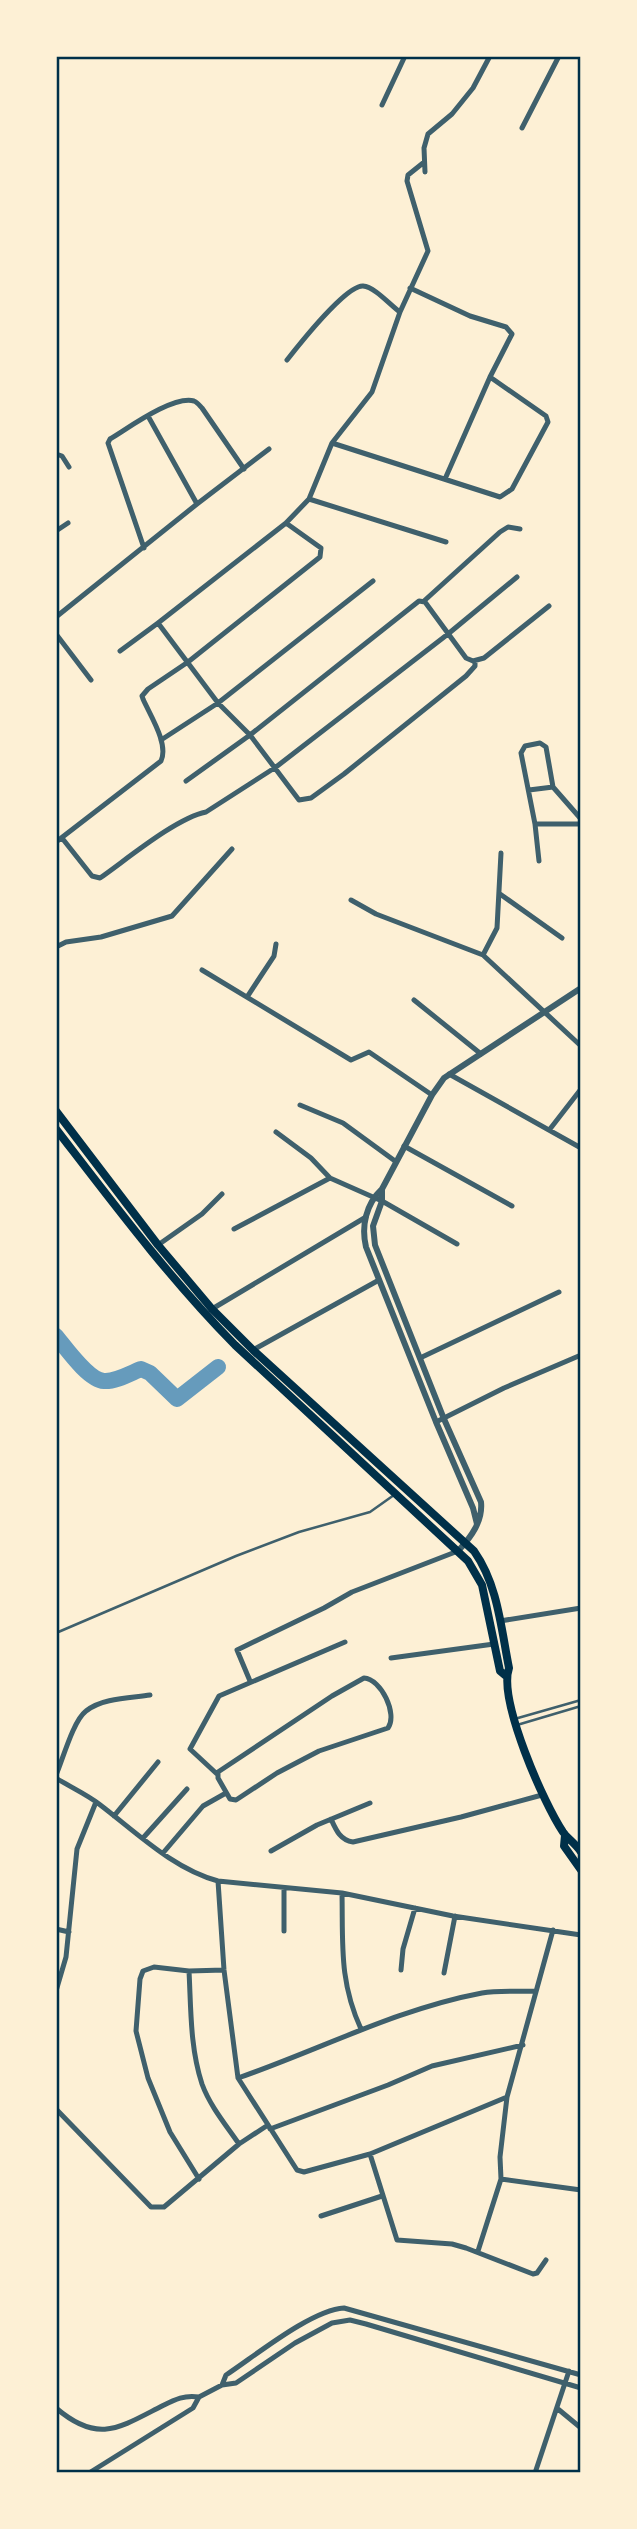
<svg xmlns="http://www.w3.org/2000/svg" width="637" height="2529" viewBox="0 0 637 2529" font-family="'Alegreya Sans',sans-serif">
  <rect width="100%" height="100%" fill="#fdf0d5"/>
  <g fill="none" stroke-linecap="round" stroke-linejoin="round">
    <!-- river -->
    <path stroke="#669bbc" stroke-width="16" d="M56,1336C66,1348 88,1380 104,1381C115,1382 131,1373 141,1369L150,1373L177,1399L218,1367"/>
    <!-- service -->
    <path stroke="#3f606c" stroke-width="2.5" d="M56,1633L236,1556L299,1532L370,1512L394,1495
      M518,1718L581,1700
      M517,1725L581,1706
      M581,2285V2288"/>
    <!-- minor -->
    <path stroke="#3f606c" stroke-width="5" d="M575,56L581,57
      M382,105L405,56
      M522,128L559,56
      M425,172L424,148L428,134L452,114L473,88L490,56
      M410,288L470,316L506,327L512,334L490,377L445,479
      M287,360C298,346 346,285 363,286C375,287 390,305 400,312
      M148,416L197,504
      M332,443L372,392L400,312L428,251L407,181L408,175L423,163
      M56,454L62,456L69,467
      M309,499L446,542
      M56,531L68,523
      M144,548L108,443L110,439C127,429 173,395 194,401C197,402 200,406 202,408L244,469
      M424,601L500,532L508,527L520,529
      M56,617L197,504L269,449
      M56,634L91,680
      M120,651L158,623
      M475,661V666L466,676L344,774L311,798L299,800L250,735L218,703L158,623L286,523L309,499L332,443L500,497L512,489L548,422L546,416L490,377
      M161,740L218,703L373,581
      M186,781L250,735L419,601L425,602L466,658L473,661L484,658L549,606
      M529,790L553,787
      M535,824H581
      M62,838L92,876L100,878C126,860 176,818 206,812L276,767L448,634L517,577
      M56,842L161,761C169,744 150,715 143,699L142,696L148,689L188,662L320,557L321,548L286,523
      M539,861L535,824L521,753L525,746L540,743L546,747L553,787L581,819
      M500,894L562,938
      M351,900L376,914L483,955L581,1046
      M56,947L66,942L101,937L172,916L232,849
      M483,955L497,928L501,853
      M202,970L351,1060L369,1052L432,1095
      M247,997L274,956L276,944
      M414,1000L481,1054
      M449,1074L581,1148
      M300,1105L343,1123L395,1161
      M550,1129L581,1089
      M276,1132L311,1158L330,1178
      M404,1146L512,1206
      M234,1229L330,1178L382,1201L457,1244
      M158,1245L202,1214L222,1194
      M212,1309L366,1217
      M253,1350L379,1280
      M420,1358L559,1292
      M436,1422L504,1388L581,1355
      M500,1621L581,1608
      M391,1658L494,1644
      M364,1678C381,1679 398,1714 388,1728L319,1751L277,1773L236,1800L230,1799L218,1778V1772L332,1696Z
      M250,1681L237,1650L324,1608L352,1592L458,1551
      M217,1774L190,1749L219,1696L345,1642
      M56,1775C63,1759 73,1721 86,1711C102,1698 130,1698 150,1695
      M56,1778C70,1787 86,1794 99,1804C136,1832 173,1869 218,1881L342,1893L453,1916L581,1935
      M114,1816L158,1762
      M331,1819C336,1830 340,1840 353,1842L461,1817L542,1795
      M143,1838L187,1789
      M271,1851L317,1825L370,1803
      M163,1853L203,1806L226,1793
      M218,1881L224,1970L238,2078L297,2170L304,2172L370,2154L507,2097
      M284,1889V1931
      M342,1893C343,1944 339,1981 361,2029
      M56,1929L69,1932
      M401,1970L403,1949L415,1908
      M189,1971C191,2008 190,2048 202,2084C210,2106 226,2125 239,2144
      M444,1973L455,1916
      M56,1991L66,1957L77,1849L96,1802
      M238,2078C319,2050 397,2009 482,1993C499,1990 518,1992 535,1991
      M56,2109L151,2207H164L239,2144L268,2125
      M270,2129L388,2085L432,2066L523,2045
      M370,2154L397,2240L452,2244L466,2248L533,2274L537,2273L546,2260
      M199,2179L170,2132L148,2078L136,2031L140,1979L143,1971L154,1967L189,1971L224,1970
      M501,2179L581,2190
      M321,2216L382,2196
      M478,2251L501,2179L500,2157L507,2097L553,1930
      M222,2385L226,2375C255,2356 311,2310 344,2308L581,2375
      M56,2408C98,2444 119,2428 162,2406C176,2399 184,2395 199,2397
      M558,2409L581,2428
      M89,2473L193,2408L199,2397L222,2385L236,2383L295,2343L332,2323L350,2320L366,2324L581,2388
      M535,2473L569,2371"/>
    <!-- tertiary -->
    <path stroke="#3f606c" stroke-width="6" d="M382,1190V1201L373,1226L375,1245L444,1419L481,1502C483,1521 471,1537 459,1550
      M477,1524L473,1508L436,1422L366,1247C361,1226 366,1204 382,1189L432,1095L444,1078L581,988"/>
    <!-- primary -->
    <path stroke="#003049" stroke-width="8" d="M56,1111L158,1245L212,1309L253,1350L474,1551C498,1585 501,1628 509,1668C498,1700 544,1804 563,1832C568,1839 575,1843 581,1852
      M56,1129C113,1203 169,1278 235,1345L468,1561L482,1585L500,1671L506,1676
      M565,1835L564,1846L581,1870"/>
  </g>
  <!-- border -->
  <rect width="637" height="2529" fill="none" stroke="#fdf0d5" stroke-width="116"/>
  <rect x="58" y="58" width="521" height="2413" fill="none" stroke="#003049" stroke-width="2.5"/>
</svg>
